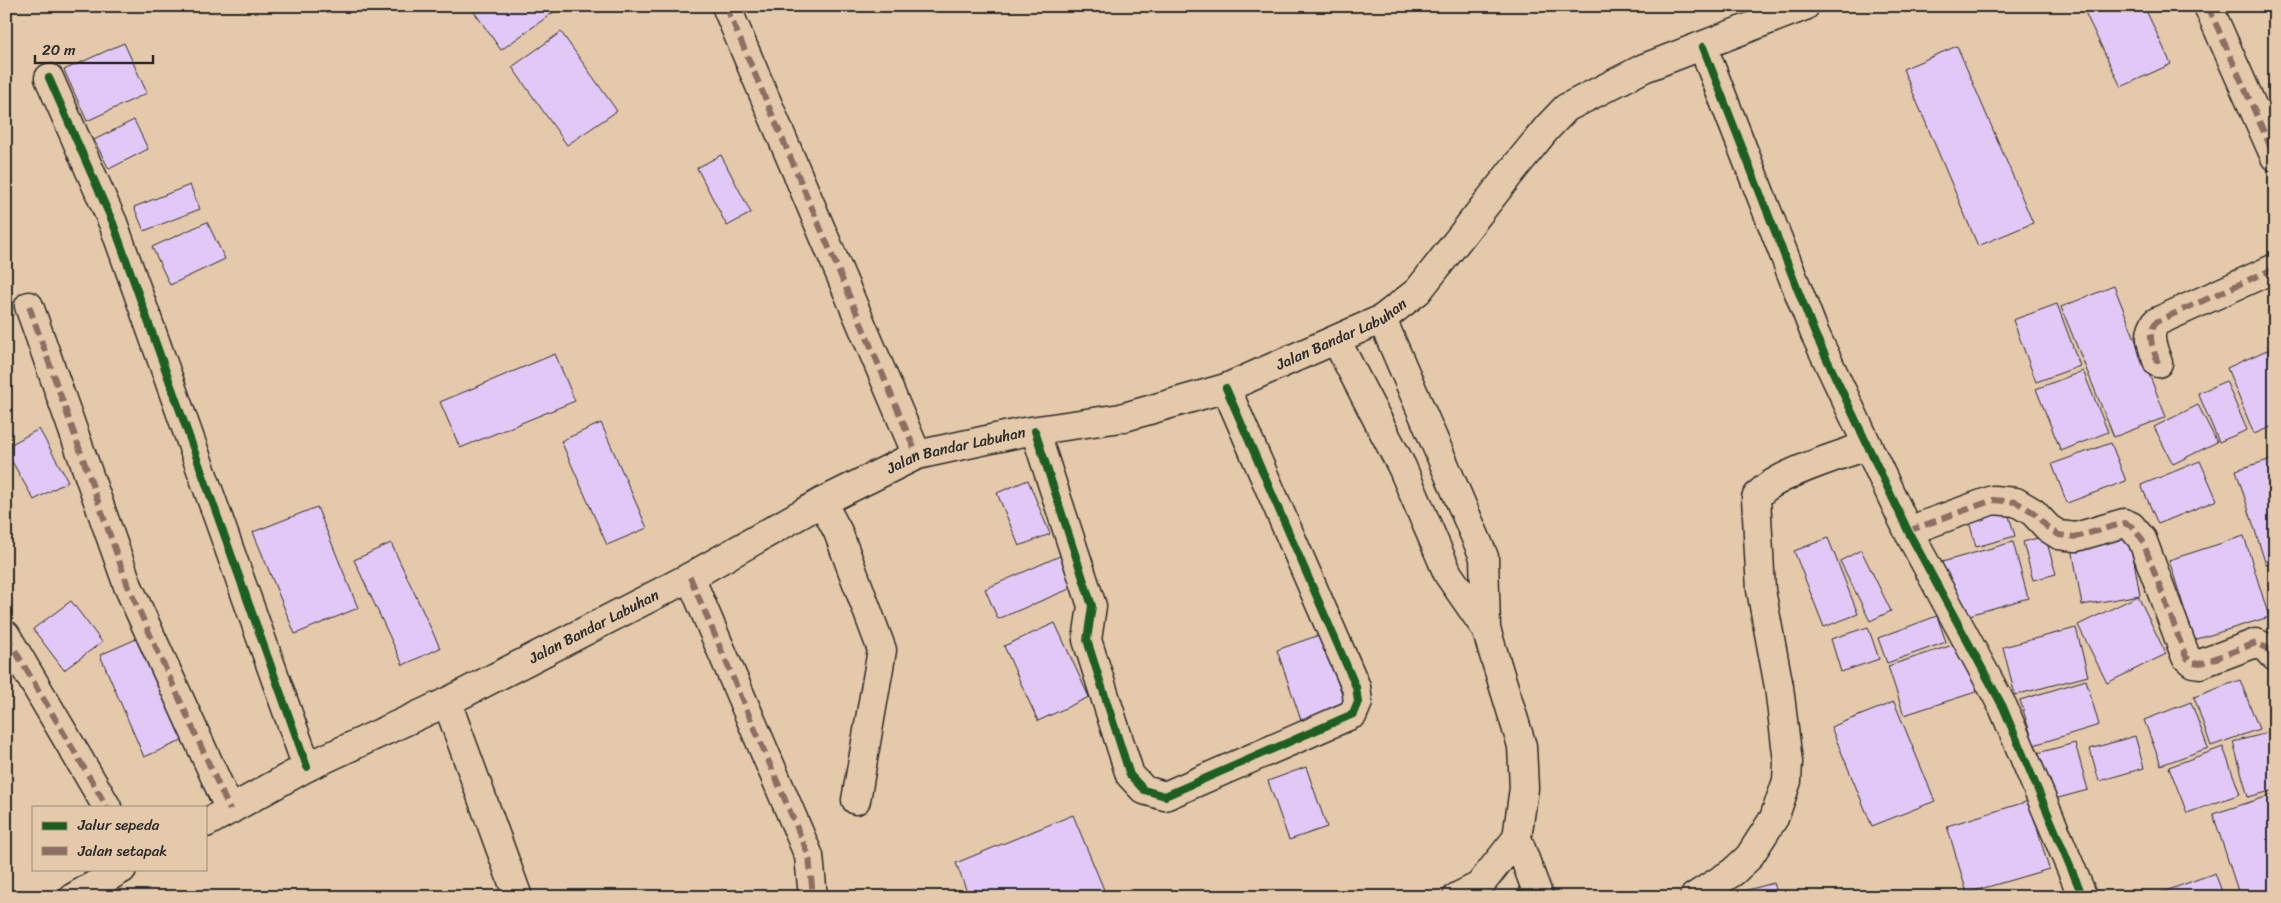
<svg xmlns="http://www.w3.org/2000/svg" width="2281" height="903" viewBox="0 0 2281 903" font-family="Sriracha,sans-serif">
  <rect width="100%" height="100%" fill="#e4c9ab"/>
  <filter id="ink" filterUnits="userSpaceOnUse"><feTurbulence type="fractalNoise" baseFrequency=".02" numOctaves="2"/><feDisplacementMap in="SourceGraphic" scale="10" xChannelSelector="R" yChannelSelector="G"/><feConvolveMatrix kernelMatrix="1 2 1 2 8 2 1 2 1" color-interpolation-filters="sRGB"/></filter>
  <g filter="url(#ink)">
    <!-- building -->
    <path fill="#e2c8f7" stroke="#2b2b2b" d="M470,6H562L501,50Z
      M2082,6H2144L2171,64L2121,87Z
      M561,32L617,111L567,145L512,67Z
      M124,43L147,93L87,121L64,70Z
      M1957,46L2033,223L1978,246L1903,69Z
      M134,120L148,149L109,169L94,140Z
      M721,155L751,213L727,226L697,168Z
      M190,185L200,209L144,231L134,207Z
      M207,222L225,259L170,285L152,247Z
      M2114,286L2166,417L2114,437L2061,307Z
      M2057,304L2080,366L2036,382L2013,320Z
      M2275,344V363L2268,347Z
      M2267,350L2275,368V425L2254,434L2227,368Z
      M555,354L575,401L460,448L440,402Z
      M2083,371L2108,432L2061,451L2036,389Z
      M2226,381L2247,430L2219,442L2198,393Z
      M2198,405L2217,442L2173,464L2154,427Z
      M601,423L647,528L607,545L561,441Z
      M39,429L68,481L34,500L6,451V447Z
      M2111,443L2126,481L2067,503L2052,464Z
      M2275,458V563L2266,565L2236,470Z
      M2200,461L2217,500L2158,524L2141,485Z
      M1028,480L1050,534L1019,546L997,493Z
      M2005,503L2015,536L1976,547L1967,514Z
      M317,507L358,608L295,634L253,532Z
      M2129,533L2140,595L2082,605L2071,542Z
      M2045,536L2056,574L2033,580L2023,542Z
      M2244,536L2269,617L2194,640L2169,560Z
      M1828,538L1858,614L1824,627L1794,551Z
      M2013,542L2028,598L1959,618L1942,562Z
      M391,543L440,648L403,665L354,560Z
      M1861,550L1891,611L1870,621L1840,561Z
      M1060,556L1074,587L998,619L985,589Z
      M2138,596L2166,654L2107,683L2078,625Z
      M71,601L102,642L64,670L33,629Z
      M1937,616L1946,642L1887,663L1878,638Z
      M1055,623L1089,697L1038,721L1004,646Z
      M1868,627L1879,659L1841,672L1831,639Z
      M2076,628L2088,676L2015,695L2003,647Z
      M1322,634L1346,706L1301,720L1277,650Z
      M141,637L186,739L144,757L100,655Z
      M1965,641L1982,690L1904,715L1888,666Z
      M2086,680L2099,725L2034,745L2020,700Z
      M2240,680L2259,729L2211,746L2194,697Z
      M1894,702L1935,801L1872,826L1831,727Z
      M2191,702L2208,748L2161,765L2144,720Z
      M2275,731V790L2248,797L2233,742Z
      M2135,736L2144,768L2099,781L2090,749Z
      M2075,743L2088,790L2047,801L2034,754Z
      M2223,747L2240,794L2187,813L2169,767Z
      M1306,767L1327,827L1289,840L1268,781Z
      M2275,794V893L2264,897H2240L2213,814Z
      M2029,801L2049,869L1967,893L1947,826Z
      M1073,815L1107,897H969L956,863Z
      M2215,873L2224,897H2149Z
      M1774,883L1778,897H1721Z"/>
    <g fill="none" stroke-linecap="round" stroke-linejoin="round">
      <!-- minor casing -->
      <g stroke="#2b2b2b" stroke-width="31">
        <path id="minor" d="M726,6L917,455
          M2208,6L2275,157
          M1703,47L1815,334L1908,531L2003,707L2083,897
          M49,78L113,223L307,767
          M29,306L128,586L230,810
          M1382,319L1484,557L1486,629L1522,746L1524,788L1517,838L1479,886L1457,897
          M1336,340L1402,467L1448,574L1486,629
          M2158,363C2153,348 2146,335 2156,322L2275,268
          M1035,431L1092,606L1087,640L1130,775L1144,790L1165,796L1353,714L1358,702L1356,687L1226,388
          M822,502L838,532L882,650L856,800
          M1908,531L1993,500L2016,502L2033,512L2048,528L2059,535L2076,537L2124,523L2131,526L2142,539L2186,657L2193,663L2200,664L2256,643L2267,648L2275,657
          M690,577L809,856L813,897
          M6,635L107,807
          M447,702L518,897
          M1517,838L1539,897
          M1694,897L1733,872L1749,857L1774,818L1787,781L1788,762L1779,687L1761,590L1756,498C1769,476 1839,456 1866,446"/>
      </g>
      <!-- major casing -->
      <g stroke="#2b2b2b" stroke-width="31">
        <g id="major">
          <path id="s1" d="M206,823L307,767L447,702L690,577L822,502L917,455L1024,432L1121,418L1226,388L1382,319L1418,291L1512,171L1547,128L1566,108L1644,68L1805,6"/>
          <path d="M74,897L122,869"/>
        </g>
      </g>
      <!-- minor -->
      <use href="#minor" stroke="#e4c9ab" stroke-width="28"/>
      <!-- major -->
      <use href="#major" stroke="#e4c9ab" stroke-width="28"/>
      <!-- quiet -->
      <path stroke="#8d6e63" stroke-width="6" stroke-dasharray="12 6" stroke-linecap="butt" d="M726,6L917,455
        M2208,6L2275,157
        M29,306L128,586L230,810
        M2158,363C2153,348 2146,335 2156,322L2275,268
        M1908,531L1993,500L2016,502L2033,512L2048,528L2059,535L2076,537L2124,523L2131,526L2142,539L2186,657L2193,663L2200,664L2256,643L2267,648L2275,657
        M690,577L809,856L813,897
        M6,635L107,807"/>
      <!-- cycleway casing -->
      <g stroke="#e4c9ab" stroke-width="11">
        <path id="cycleway" d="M1703,47L1815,334L1908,531L2003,707L2083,897
          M49,78L113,223L307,767
          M1035,431L1092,606L1087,640L1130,775L1144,790L1165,796L1353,714L1358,702L1356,687L1226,388"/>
      </g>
      <!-- cycleway -->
      <use href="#cycleway" stroke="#1b5e20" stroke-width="8"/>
    </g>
  </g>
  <g text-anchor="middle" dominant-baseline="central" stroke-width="4" stroke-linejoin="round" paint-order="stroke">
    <!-- street labels -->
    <g font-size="15" fill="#2b2b2b" stroke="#e4c9ab">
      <text stroke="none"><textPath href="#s1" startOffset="1245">Jalan Bandar Labuhan</textPath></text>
      <text stroke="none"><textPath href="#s1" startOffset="840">Jalan Bandar Labuhan</textPath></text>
      <text stroke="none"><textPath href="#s1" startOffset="435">Jalan Bandar Labuhan</textPath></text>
    </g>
  </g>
  <!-- margin -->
  <rect width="2281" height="903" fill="none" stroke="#e4c9ab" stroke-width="25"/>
  <rect x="12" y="12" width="2256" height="878" fill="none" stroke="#2b2b2b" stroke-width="2" filter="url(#ink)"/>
  <!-- legend -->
  <rect x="32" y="806" width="175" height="65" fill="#e4c9ab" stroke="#9a8a78"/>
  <rect x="42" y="822" width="25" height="8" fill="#1b5e20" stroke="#9a8a78"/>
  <text x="78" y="830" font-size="15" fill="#2b2b2b">Jalur sepeda</text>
  <rect x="42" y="847" width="25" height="8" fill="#8d6e63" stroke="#9a8a78"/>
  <text x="78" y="856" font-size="15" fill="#2b2b2b">Jalan setapak</text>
  <!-- scale -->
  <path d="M35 55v8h118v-8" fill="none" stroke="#2b2b2b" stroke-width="2.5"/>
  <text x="42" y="55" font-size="15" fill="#2b2b2b" stroke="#e4c9ab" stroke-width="4" paint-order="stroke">20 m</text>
</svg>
